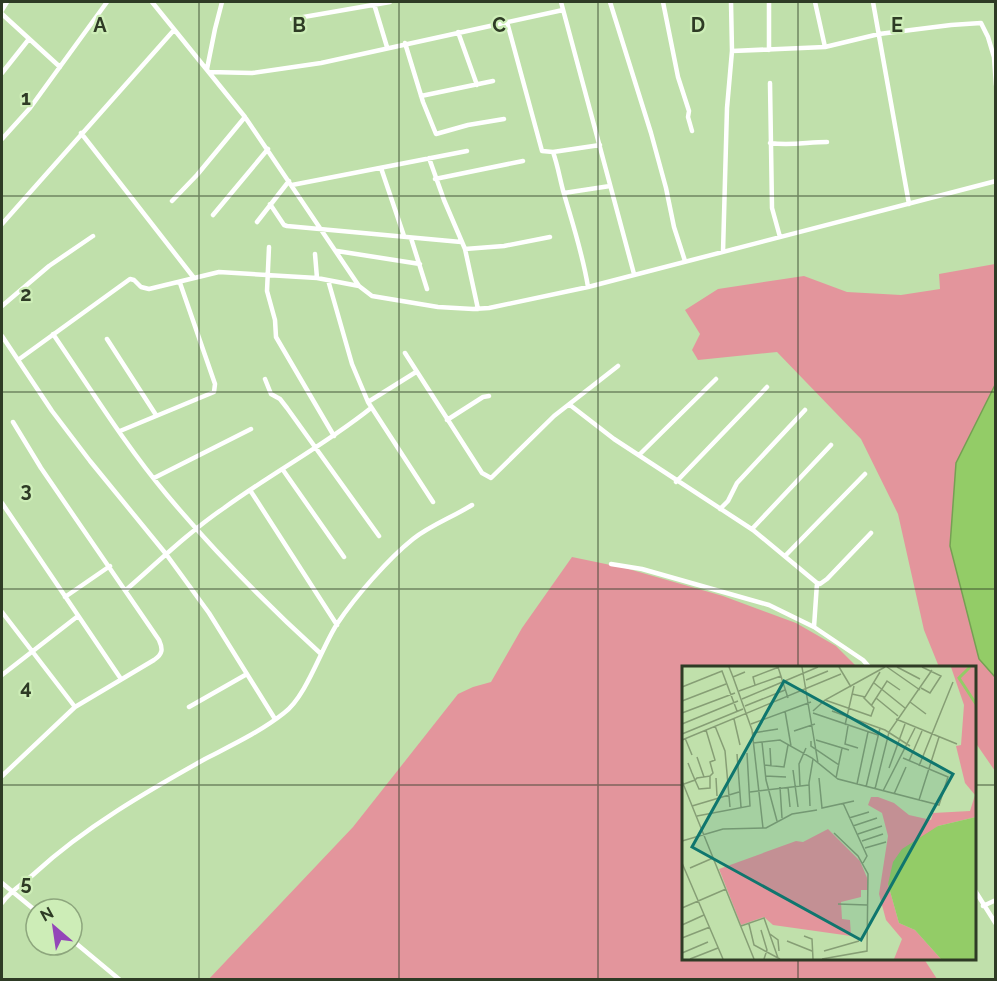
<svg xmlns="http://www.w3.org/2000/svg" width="997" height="981" viewBox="0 0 997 981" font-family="Raleway,sans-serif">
  <rect width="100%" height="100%" fill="#c0e0ab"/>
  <!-- green -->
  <path fill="#e3959c" d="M995,264V385L956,463L979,659L995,677V771L975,742L974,668L939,667L924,630L898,514L861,439L777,352L698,360L692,350L700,334L685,310L718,289L804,276L847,292L901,295L940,289L939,274Z
    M572,557L625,568L723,596L796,623L836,646L857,667L684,668V958L924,959L937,979L208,980L353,827L458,694L473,687L491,682L522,628Z"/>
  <!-- water -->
  <path fill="#93cc67" stroke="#75a053" stroke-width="1.5" d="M995,385V677L979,659L950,546L956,463Z"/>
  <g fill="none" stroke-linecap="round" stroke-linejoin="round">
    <!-- street -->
    <path stroke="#fff" stroke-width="4.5" d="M152,2L245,117L359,286L372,296L438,307L473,309L489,308L588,287L996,181
      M561,2L634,274
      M610,2L651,133L666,188L674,227L685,261
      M663,2L678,77L689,111L688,117L692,131
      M815,2L825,47
      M873,2L909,204
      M374,4L387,47
      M2,10L7,2
      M2,14L60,67
      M292,19L390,2
      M507,22L542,151L553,152C558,166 560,180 564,194C573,225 583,255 588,287
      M458,32L477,85
      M405,43L423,102L436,134L468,125L504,119
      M769,50V2
      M732,51L825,47L879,34L951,25L981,23L988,37L994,57L996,85
      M207,69L215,29L222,2
      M209,72L252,73L321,63L563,10
      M2,73L29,39
      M770,83L772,208L780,237
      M421,96L493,81
      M81,133L194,278
      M2,139L30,108L107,2
      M770,143C790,146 808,142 827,142
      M553,152L600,145
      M429,158L444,200L465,249L478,309
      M381,168L404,236
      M435,179L523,161
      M292,185L467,151
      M564,193L610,186
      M172,201L197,175L245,117
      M270,204L284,225L287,226L461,242
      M213,215L268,149
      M257,222L289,181
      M2,224L174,30
      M411,238L427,289
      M269,247L267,291L275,320L276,337L334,436
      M465,249L504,246L550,237
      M337,251L420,264
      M723,252L727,108L732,51L731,2
      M315,254L317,278
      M328,280L352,364L368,402L433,502
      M2,306L49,266L93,236
      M53,334C90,388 125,445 167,495C214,551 266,604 320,653
      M2,336L52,411L90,461L166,554L209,613L275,719
      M107,339L156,415
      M405,353L482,473L491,478L554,416L618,366
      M18,360L130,279L134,280L141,287L149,289L219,272L317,278L359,286
      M265,379L271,394L280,399L287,408L379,536
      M368,402L416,372
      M570,405L614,439L753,530L817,583L814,627
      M447,420L483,397L489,396
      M120,431L214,392L215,384L180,283
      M639,455L716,379
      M283,470L344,557
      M154,478L251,429
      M676,482L767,387
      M250,490L337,625
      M2,503L121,679
      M720,509L728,501L737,483L805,410
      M752,529L831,445
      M785,556L865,474
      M611,564L642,569L769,605L814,627L863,660L870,668
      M817,583L820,584L827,579L871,533
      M126,590C158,562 189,532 224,508C272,473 325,445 371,408
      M65,597L110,566
      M2,612L75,707
      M2,675L78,616
      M189,707L247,674
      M2,776L75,707L154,660C163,654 163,649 159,640L41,468L13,422
      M2,883L36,911
      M974,889L996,924
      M2,903C11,890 23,884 35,873C85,827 146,792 205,759C232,745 260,732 284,713C306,697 321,649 337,624C355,597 388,559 413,539C431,525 453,517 472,505
      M983,906L996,900
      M72,940L120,980"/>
  </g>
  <!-- grid -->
  <path fill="none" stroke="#2e3b25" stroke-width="1.5" stroke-opacity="0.55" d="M199,2V980M399,2V980M598,2V980M798,2V668M2,196H996M2,392H996M2,589H996M2,785H684M974,785H996M798,958V980"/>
  <!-- overview -->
  <g transform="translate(682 666)">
    <rect width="294" height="294" fill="#c0e0ab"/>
    <path d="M269,1H294V151L256,160L206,218L217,257L233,264L259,293H212L220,273L204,254L197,228L206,170L200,147L186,139L189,131H196L212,137L227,149L249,154L251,147L288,145L293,129L283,117L274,80L279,79L282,39ZM146,163L178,195L186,214V224H179V231L159,236L160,253L168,254L169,270L91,259L82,251L59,259L37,203L114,175L121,176Z" fill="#e3959c"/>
    <path d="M294,151V293H259L233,264L217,257L206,218L211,196L220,183L256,160Z" fill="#93cc67"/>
    <path fill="none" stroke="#93cc67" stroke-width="3" d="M288,1L277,12L294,38"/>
    <path fill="none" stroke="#869e75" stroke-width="1.5" d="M47,1L51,11L63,6M96,1L106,32M120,1L136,97M157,1L169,21M205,1L238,24M215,1L238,13M51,11L70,64L81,162M124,14L146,5M192,17L223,42M73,19L71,11L97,1M0,21L40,5L55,45M239,22L248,27L259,10L240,1M57,25L99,10M170,28L183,31L198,6M194,32L216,50M60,33L136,1M143,34L189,50L192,42L181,31M0,35L44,18M228,36L244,48M63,40L103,24M189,40L205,15L218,24M103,45L109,80M131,45L143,34L203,1M150,45L203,64L228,80M0,47L53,27M131,47L196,69M52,53L58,79M214,53L275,78M0,58L56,35M69,58L129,36M163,59L172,20M33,60L43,85L48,141M166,60L163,78L176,82M24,64L33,94L28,96L31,107L28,110M112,65L133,58M71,67L96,63M0,68L61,43M3,72L10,89M0,74L159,8M134,74L167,84M129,75V80L157,99M80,76L84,114L95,155M71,77L98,74L130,92L156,113L257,139L266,111L221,92M88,82L89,100M55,88L59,141M15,91L22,111M227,95L240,65M82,99L102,101L106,79M237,100L271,16M207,102L223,58M111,104L116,141M83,110L104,111M34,112L35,130M137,112L140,142L172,135M154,112L160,82M0,115L72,293M2,118L13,114L15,112L28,110V122L17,123L13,114L10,107L6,97M175,118L186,66M118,120L117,98L124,82M98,121L100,152M106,121L108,141M184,121L198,62M193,123L207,66L250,4M201,125L233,62M68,126L127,119M212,128L224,101M237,134L257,71M161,137L185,190L181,197M10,140L57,126M128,140L127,117L131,93M15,150L68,140L65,87M167,152L187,146M171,160L195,152M176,168L200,160M0,175L41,163L84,162L110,148L135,144M180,175L201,168M183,182L204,176M0,197L41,293M8,202L31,192M156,238L185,239M0,242L44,223M67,258L72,279L98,293M0,259L22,249M59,260L82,252L96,292M79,264L85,284L82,293M88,268L96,274L97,285M122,270L130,273L131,293M0,272L28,261M105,275L130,285M142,285L177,275M0,287L26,276M8,293L36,282M140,293L185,285L186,208L176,190L152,167"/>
    <path fill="#0f766e" fill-opacity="0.15" stroke="#0f766e" stroke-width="3" d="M102,15L271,108L179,274L10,181Z"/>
    <rect width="294" height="294" fill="none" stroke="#2e3b25" stroke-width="3"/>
  </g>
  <g font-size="20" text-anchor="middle" font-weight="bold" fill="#2e3b25" stroke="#cdedb7" stroke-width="4.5" stroke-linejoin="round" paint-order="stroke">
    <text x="100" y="32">A</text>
    <text x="299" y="32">B</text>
    <text x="499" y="32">C</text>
    <text x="698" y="32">D</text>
    <text x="897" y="32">E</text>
    <text x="26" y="105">1</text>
    <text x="26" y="301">2</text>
    <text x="26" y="497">3</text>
    <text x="26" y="694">4</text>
    <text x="26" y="890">5</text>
  </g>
  <!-- border -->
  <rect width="997" height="981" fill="none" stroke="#2e3b25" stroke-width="6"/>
  <!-- north arrow -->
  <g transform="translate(54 927) rotate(331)"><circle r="28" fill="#cdedb7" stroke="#8da67d" stroke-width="1.5"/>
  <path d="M0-4.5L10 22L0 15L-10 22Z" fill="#9346b8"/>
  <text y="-9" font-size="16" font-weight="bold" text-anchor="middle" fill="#2e3b25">N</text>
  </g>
</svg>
